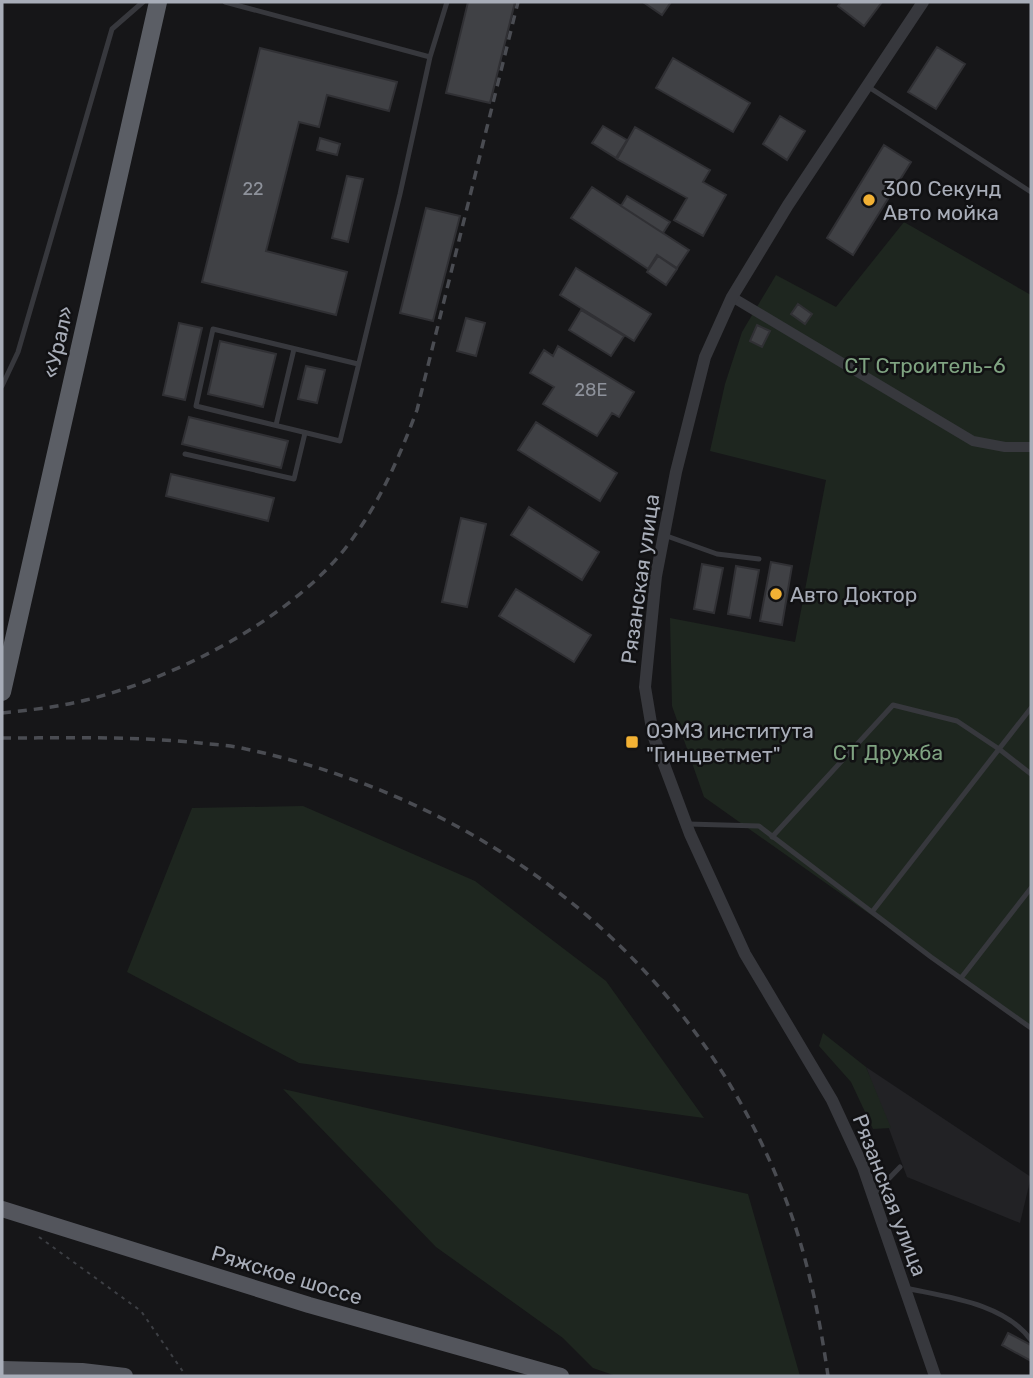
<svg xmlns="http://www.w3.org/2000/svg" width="1033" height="1378" viewBox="0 0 1033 1378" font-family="Rubik,sans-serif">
  <rect width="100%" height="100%" fill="#161618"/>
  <!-- built -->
  <path fill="#222225" d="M866,1067L1031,1177L1020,1223L907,1177Z"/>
  <!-- green -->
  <path fill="#1e261f" d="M904,222L1031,295V1028L704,797L672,706L670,618L795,642L826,480L710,451L725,384L742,332L776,275L836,307Z
    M303,806L475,881L606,981L704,1118L299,1063L127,972L192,808Z
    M823,1033L866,1067L891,1128L873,1129L851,1082L819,1046Z
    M283,1089L748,1194L800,1376H616L593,1368L563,1338L436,1247Z"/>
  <!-- building -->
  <path fill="#404145" stroke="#303034" stroke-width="2" d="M468,2H515L490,103L446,93Z
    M643,2H671L662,15Z
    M841,2H882L864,26L838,6Z
    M937,47L965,64L936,109L908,92Z
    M260,48L397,82L389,111L327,95L319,127L299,122L266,251L347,272L336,315L202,282Z
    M673,58L750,103L733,132L656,88Z
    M780,116L805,131L787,160L763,144Z
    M603,126L627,140L616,158L592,143Z
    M635,127L710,170L703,182L726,195L703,236L674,220L687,198L617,159Z
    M320,138L340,144L337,155L317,150Z
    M884,145L911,162L853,255L827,238Z
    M347,176L363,179L348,242L332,238Z
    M592,187L689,250L677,268L657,255L648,269L571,218Z
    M627,196L670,222L663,233L621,206Z
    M426,208L460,216L433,321L400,313Z
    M658,256L677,269L666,285L647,272Z
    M576,268L651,314L634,341L560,295Z
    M798,304L812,314L805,324L791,314Z
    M581,310L624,336L611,356L569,330Z
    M466,318L485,323L476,356L457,351Z
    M179,323L202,328L185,400L163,395Z
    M757,325L770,331L762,347L750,341Z
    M220,341L276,354L263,407L208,394Z
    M558,346L634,392L619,417L612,413L597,436L543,404L554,387L530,373L544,350L553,356Z
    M306,366L325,370L317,403L298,399Z
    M189,417L288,441L281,468L182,444Z
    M536,422L617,473L600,501L518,450Z
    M171,474L274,498L268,521L166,496Z
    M529,507L599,552L582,580L511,535Z
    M461,518L486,524L467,607L442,602Z
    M771,562L792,566L782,625L760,621Z
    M702,564L723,568L714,613L694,609Z
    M736,566L759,570L750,618L728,614Z
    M516,589L591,635L574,662L499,616Z
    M1008,1333L1031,1345V1361L1002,1345Z"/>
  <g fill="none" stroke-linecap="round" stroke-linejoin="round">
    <!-- path -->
    <path stroke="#3d3f44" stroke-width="2" stroke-dasharray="3.5 5" stroke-linecap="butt" d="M39,1237L141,1311L186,1376"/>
    <!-- service -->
    <path stroke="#37383d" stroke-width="5" d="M225,2L430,57
      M867,86L1031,192
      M358,364L213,329L196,406L340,441L400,194L430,57L447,2
      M2,386L18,352L112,29L143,2
      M276,425L294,349
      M185,454L294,479L305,433
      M664,535L717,554L759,559
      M688,824L759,826L931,957L1031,1028
      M772,837L893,705L957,721L999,749L1031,774
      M872,912L1031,708
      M961,978L1031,888
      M873,1195L900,1167
      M905,1288C947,1297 1004,1303 1031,1340"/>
    <!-- minor -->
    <path stroke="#37383d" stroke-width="10" d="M732,297L973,441L1005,447H1031"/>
    <!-- tertiary -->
    <path stroke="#37383d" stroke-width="12" d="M923,2L788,205L732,297L705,357L676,472L656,576L645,687L653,735L690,834L745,954L832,1100L863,1167L935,1376"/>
    <!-- primary -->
    <path stroke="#53555c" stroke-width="16" d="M2,1209L309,1305L561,1376
      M2,1369L82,1371L125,1376"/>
    <!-- trunk -->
    <path stroke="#5b5e65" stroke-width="18" d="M2,692L158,2"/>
    <!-- rail -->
    <path stroke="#4a4c52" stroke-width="3.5" stroke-dasharray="9 7" stroke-linecap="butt" d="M2,713C30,710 58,707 86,700C177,678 298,616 353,538C382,498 400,455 417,410L518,2
      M2,738C68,738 134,736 200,743C215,745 231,745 246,749C488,801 690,957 782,1190C806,1249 819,1313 828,1376"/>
  </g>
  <!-- markers -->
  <g fill="#f2b134" stroke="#111113" stroke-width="2.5">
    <circle cx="869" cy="200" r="7"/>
    <circle cx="776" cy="594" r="7"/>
    <rect x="625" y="735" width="14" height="14" rx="3.5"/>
  </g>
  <g text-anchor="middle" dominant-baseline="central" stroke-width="5" stroke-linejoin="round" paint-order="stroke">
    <!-- number labels -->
    <g font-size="18" fill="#8e929b">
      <text x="253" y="189">22</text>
      <text x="591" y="390">28Е</text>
    </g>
    <!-- poi labels -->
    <g font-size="21" fill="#a8adb8" stroke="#111113" text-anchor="start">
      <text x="883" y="188">300 Секунд<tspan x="883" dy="24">Авто мойка</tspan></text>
      <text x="790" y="594">Авто Доктор</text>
      <text x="646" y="730">ОЭМЗ института<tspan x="646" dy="24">"Гинцветмет"</tspan></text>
    </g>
    <!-- street labels -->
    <g font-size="21" fill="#a8adb8" stroke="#111113">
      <text transform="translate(58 342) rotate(-77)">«Урал»</text>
      <text transform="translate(640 579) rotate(-82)">Рязанская улица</text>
      <text transform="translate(890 1195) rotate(69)">Рязанская улица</text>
      <text transform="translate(287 1275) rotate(17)">Ряжское шоссе</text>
    </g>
    <!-- park labels -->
    <g font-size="21" fill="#7fa381" stroke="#111113">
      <text x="925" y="365">СТ Строитель-6</text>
      <text x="888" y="752">СТ Дружба</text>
    </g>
  </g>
  <!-- border -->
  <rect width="1033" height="1378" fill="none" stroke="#a8adb8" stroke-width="7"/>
</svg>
